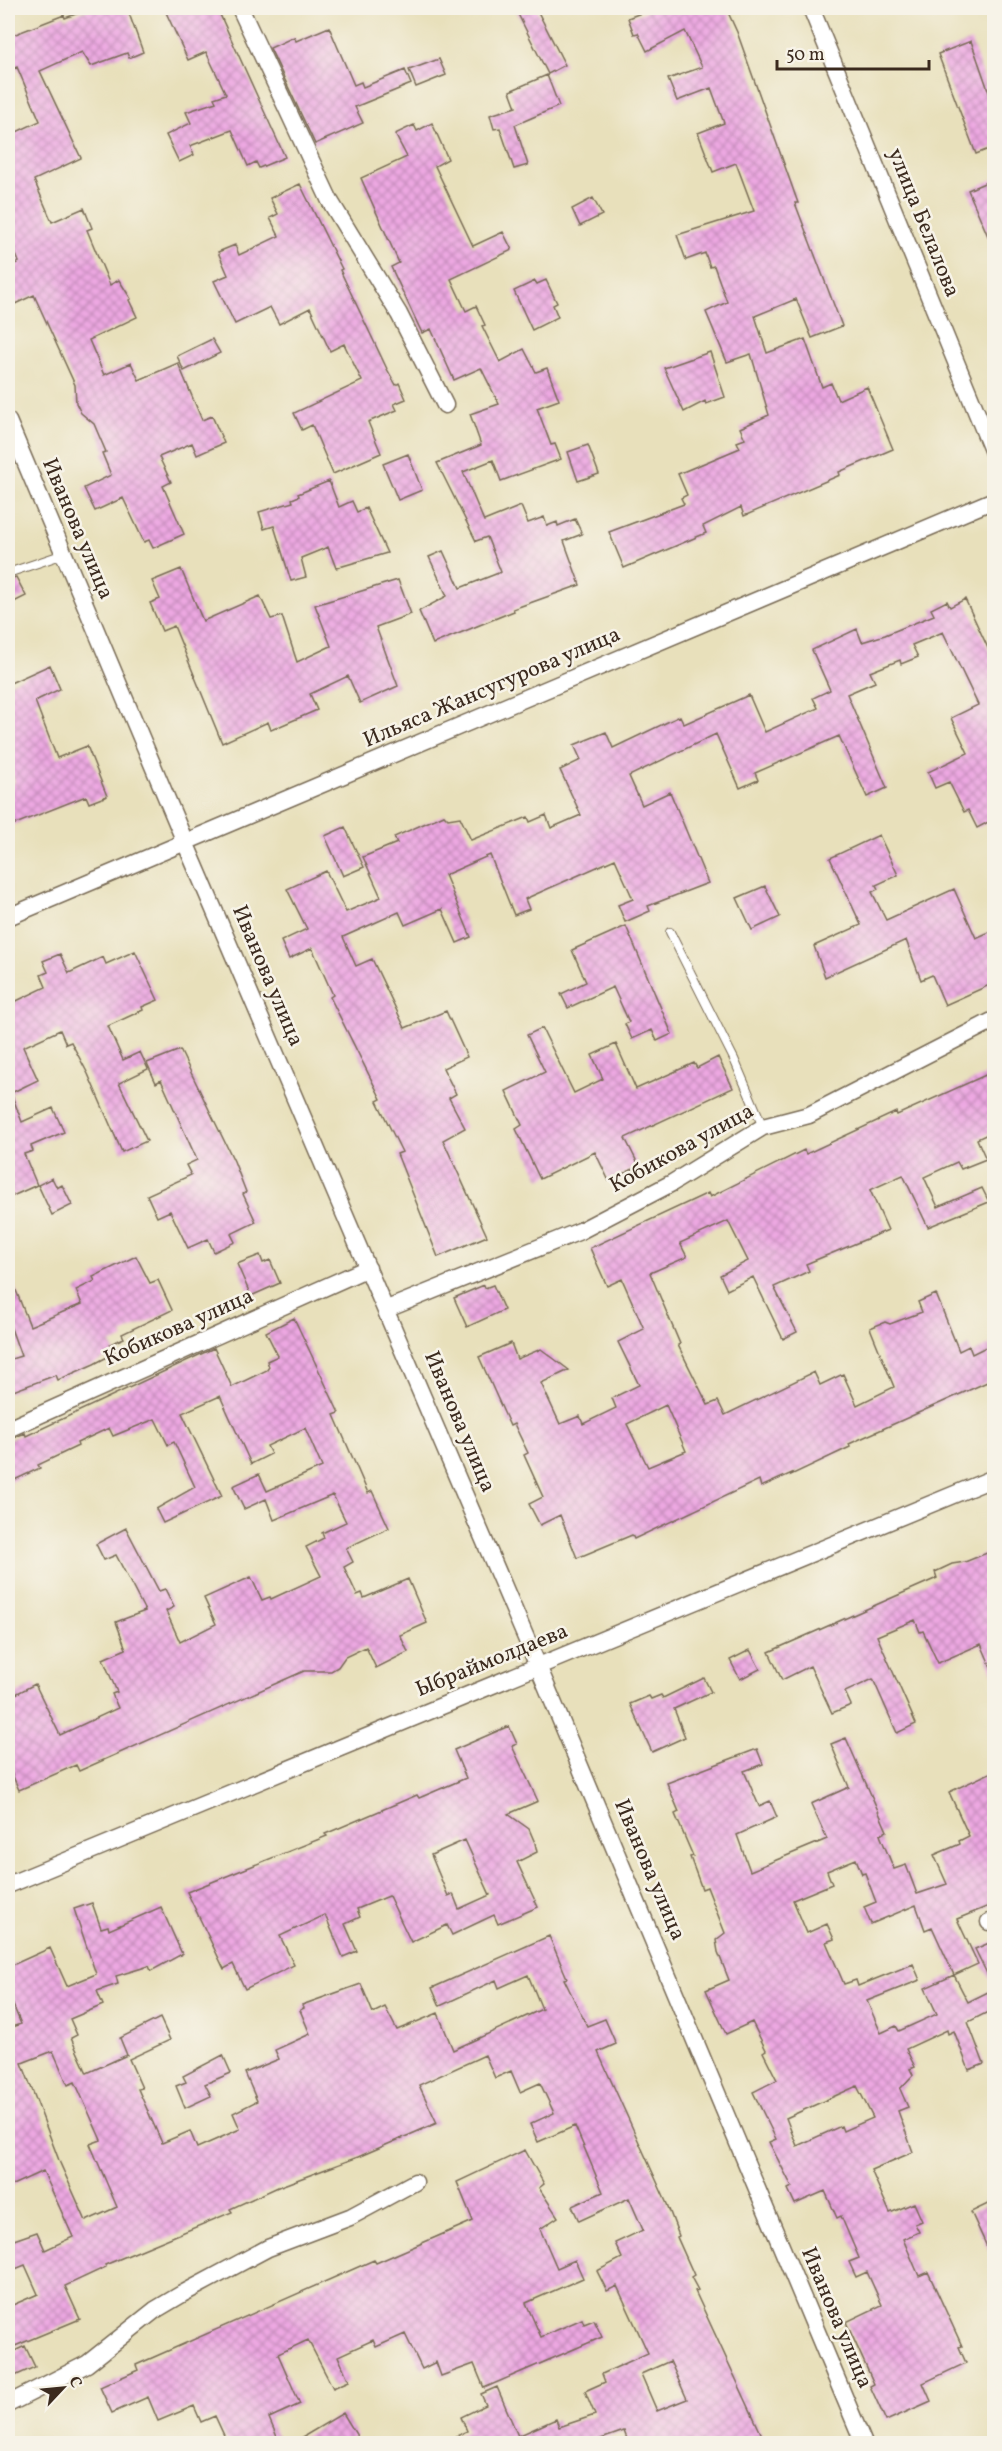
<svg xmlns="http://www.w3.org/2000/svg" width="1002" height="2451" viewBox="0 0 1002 2451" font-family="Vollkorn,serif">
  <defs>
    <pattern id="building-cross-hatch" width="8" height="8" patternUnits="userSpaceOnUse" patternTransform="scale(1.5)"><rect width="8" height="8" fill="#eda8e2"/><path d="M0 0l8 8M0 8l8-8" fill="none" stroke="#c189b7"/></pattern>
  </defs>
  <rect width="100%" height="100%" fill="#f7f3e8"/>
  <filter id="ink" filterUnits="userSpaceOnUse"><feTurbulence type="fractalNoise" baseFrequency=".0167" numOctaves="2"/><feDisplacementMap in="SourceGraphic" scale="12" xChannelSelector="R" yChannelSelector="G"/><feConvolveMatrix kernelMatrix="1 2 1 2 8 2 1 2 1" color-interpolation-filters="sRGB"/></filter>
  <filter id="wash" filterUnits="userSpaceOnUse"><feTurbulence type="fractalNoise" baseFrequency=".008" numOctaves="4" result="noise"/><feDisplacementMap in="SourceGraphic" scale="24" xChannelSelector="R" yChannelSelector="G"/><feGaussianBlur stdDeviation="1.35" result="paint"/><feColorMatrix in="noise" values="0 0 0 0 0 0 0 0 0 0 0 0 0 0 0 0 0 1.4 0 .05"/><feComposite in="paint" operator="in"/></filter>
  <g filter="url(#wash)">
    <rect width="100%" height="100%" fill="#e8e0bb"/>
    <g id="blocks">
      <!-- building -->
      <path fill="url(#building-cross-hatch)" fill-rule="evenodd" d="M92,8H127L143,52L129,58L127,53L91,66L82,52L40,71L81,158L34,180L52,222L84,208L92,228L87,230L110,285L119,280L131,299L129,300L137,317L89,340L104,375L131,363L139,380L178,363L202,420L212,416L224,443L197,455L192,443L159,457L171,482L163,486L184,534L153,548L149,540L144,542L123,498L95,511L84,488L111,475L102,453L106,452L94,424L81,413L76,403L75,385L34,295L15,304L8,289L12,287L8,277V267L19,262L8,234V136L40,121L17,67L8,71V37L64,15L65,18Z
        M164,8H217L285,157L259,168L256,162L248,166L232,130L190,146L194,155L179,162L166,135L191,123L186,112L216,102L214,98L226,94L206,52L188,60Z
        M515,8H536L565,65L548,74Z
        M654,8H726L737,32L798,203H795L842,326L812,338L796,299L755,316L767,353L805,339L822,387L831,383L838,400L867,387L893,449L839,472L840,475L744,516L741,507L703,526L706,533L624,568L609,532L684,504L681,498L687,495L678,474L740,448L737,442L745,439L740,428L769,415L751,354L727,362L706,312L727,302L714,266L710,267L705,253L686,260L677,235L754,211L736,163L713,172L698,133L724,123L711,88L677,101L668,79L702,67L685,31L647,51L638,33L634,34L628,18Z
        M329,27L354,85L361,82L363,87L405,70L411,84L355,107L363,123L315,144L270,48L294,37L296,41Z
        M971,41L994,107V147L976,154L938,54Z
        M439,59L446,75L416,87L409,70Z
        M547,75L559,106L515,125L528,165L514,169L500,128L494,129L490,115L516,107L510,91Z
        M432,123L448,159L435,166L473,246L503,232L512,250L451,279L466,311L476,306L485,325L482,326L500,362L524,349L536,372L547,368L559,400L537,408L551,445L555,444L561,459L501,481L493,460L463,472L484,521L521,506L528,523L544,517L547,526L557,522L558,526L575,519L582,534L564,541L580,585L513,609L514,611L433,644L419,611L447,596L429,557L443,551L460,588L501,572L487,537L476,541L437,463L481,445L470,414L499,404L481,368L454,380L431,329L422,333L391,267L399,263L361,178L407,157L395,134L414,125L417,131Z
        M994,179V250L968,190Z
        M300,184L342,269L340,270L387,369L396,385L399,383L406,399L394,404L397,410L368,422L381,453L333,474L312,425L302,430L294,413L362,381L344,344L330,351L310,308L279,324L270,307L235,324L214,281L228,275L218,252L235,245L239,255L279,236L270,218L278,214L270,198Z
        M593,198L602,215L580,226L572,209Z
        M546,280L557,303L553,305L558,317L532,330L514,291L535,281L537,284Z
        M212,339L220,353L184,371L177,356Z
        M710,352L725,397L706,404L705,401L684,412L664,368Z
        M588,445L599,474L578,481L568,452Z
        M408,454L422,490L398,500L383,464Z
        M329,481L339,507L352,501L357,512L366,508L387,553L336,568L328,547L301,558L306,577L291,581L274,526L264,529L259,512L293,502L292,499L299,496L298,494Z
        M181,569L203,621L260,596L271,619L282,616L297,662L331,646L315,605L398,580L411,614L376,627L398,686L360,703L348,676L310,694L317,710L271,730L268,722L222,743L174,626L162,631L150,603L160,599L152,581Z
        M16,577L26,596L8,605V579Z
        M965,599L994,661V819L977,828L968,810L964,812L949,782L935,788L928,772L968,753L951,718L978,705L943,632L912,645L918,657L901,664L900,660L870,672L875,682L847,694L887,788L867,797L839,736L755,773L758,780L740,788L716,734L629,776L642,805L670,792L708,883L648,906L650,911L625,922L618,905L633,899L615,859L525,899L529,909L514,915L490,855L445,875L471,937L457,943L442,909L405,925L399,912L343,937L356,966L372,959L405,1028L446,1011L467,1057L443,1068L456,1094L449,1098L465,1128L443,1140L487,1236L438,1257L397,1154L402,1152L377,1101L381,1099L330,997L333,995L312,948L289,959L281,941L307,929L287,889L326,871L346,912L381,897L363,857L397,843L394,837L444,815L448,819L460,817L471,840L528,817L530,822L546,815L551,828L581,815L560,770L581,760L574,745L606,732L613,748L680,716L684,724L749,695L765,732L818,708L813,698L830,690L812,650L857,629L862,642L885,635L934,615L931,609L947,601L950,607Z
        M50,665L60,689L35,701L57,758L87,746L107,796L89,803L86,796L8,827V786L15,782L8,761V684Z
        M345,827L364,867L343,876L325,836Z
        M879,835L898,875L876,885L878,889L872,892L886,920L954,889L976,938L994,930V983L945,1005L932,975L921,980L906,940L825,977L814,946L861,925L830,858Z
        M765,886L780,917L752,930L737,898Z
        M626,926L672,1034L657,1041L652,1030L632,1039L625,1024L629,1022L613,987L568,1008L561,994L586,982L572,950Z
        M135,951L158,1000L142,1007L143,1010L108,1026L123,1060L140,1052L148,1069L119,1083L147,1141L122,1152L88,1074L71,1042L66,1044L60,1030L23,1047L38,1080L11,1093L22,1122L53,1108L64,1132L31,1146L33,1151L24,1154L37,1185L8,1198V1005L46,987L41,975L48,972L43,961L60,954L69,973L103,957L106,964Z
        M542,1028L574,1093L603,1079L592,1055L616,1044L636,1089L694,1063L697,1068L718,1057L733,1088L625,1138L639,1166L609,1181L595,1152L540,1179L516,1129L522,1125L506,1091L545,1072L527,1035Z
        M180,1050L234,1161L246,1192L243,1194L256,1222L231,1234L235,1242L214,1252L208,1239L188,1248L170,1211L157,1217L147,1195L191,1175L186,1165L197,1160L161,1080L156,1083L147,1063Z
        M990,1073L994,1083V1131L977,1139L986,1159L961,1169L957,1162L924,1177L938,1207L982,1188L989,1202L928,1227L903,1175L870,1190L888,1230L806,1264L809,1271L774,1287L797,1332L783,1339L753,1277L727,1290L720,1275L748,1261L728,1221L680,1243L687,1257L650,1273L680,1344L678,1345L708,1405L718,1401L725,1415L814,1372L820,1385L843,1374L857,1405L894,1387L870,1328L885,1322L890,1324L922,1312L918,1302L936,1294L959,1351L969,1346L972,1354L994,1343V1379L849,1444L850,1447L791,1475L792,1473L761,1487L759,1480L634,1539L632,1535L577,1558L560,1515L540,1525L529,1504L543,1497L524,1455L528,1453L514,1424L510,1426L479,1357L511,1343L517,1359L541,1349L569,1370L541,1383L560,1424L580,1416L583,1424L616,1408L612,1398L639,1385L618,1342L644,1329L622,1279L607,1286L590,1248L708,1193L710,1197L804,1150L806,1154L896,1112L897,1115ZM666,1405L686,1451L648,1467L627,1424Z
        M52,1178L57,1188L62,1185L72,1205L52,1215L38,1185Z
        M260,1255L263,1263L270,1260L280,1283L251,1296L237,1264Z
        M136,1256L150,1283L158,1280L172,1310L122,1334L124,1338L110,1344L115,1353L94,1364L58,1380L56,1375L8,1393V1360L21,1356L8,1320V1270L30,1326L82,1304L76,1290L95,1281L93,1277Z
        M484,1285L485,1288L493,1285L504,1310L467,1327L454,1298Z
        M294,1318L339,1413L334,1415L368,1493L372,1491L389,1528L346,1548L353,1562L344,1567L357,1595L362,1593L364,1598L408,1579L427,1623L400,1635L408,1652L376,1668L366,1647L345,1657L338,1667L331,1671H304L79,1771L76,1765L19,1790L8,1765V1698L35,1684L60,1735L118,1708L112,1694L117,1692L103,1659L126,1649L116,1622L145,1611L116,1555L104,1560L96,1544L126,1528L159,1591L165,1589L174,1607L166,1611L180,1642L216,1624L204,1598L251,1577L262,1600L270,1597L271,1599L321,1576L306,1547L324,1538L322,1533L346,1522L333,1495L274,1520L266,1499L244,1509L233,1486L259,1474L267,1491L322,1467L305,1428L267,1446L271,1454L251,1464L220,1396L182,1413L222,1496L163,1523L156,1509L195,1487L174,1442L168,1445L155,1419L113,1436L109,1428L77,1443L78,1446L38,1465L40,1468L8,1483V1440L25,1433L26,1436L214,1348L232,1387L267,1370L269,1367L267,1361L278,1356L266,1332Z
        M994,1550V1674L981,1644L938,1663L923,1631L920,1632L915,1620L877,1636L916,1724L897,1733L873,1679L845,1692L851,1705L832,1713L810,1666L782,1680L769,1652L937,1578L935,1572L952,1564L965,1562Z
        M750,1650L760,1669L740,1679L730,1660Z
        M704,1678L711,1692L674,1709L685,1737L652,1752L630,1704L649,1696L651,1699L661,1695L663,1698Z
        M509,1726L517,1744L512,1746L538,1801L508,1814L529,1829L535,1843L537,1852L517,1862L538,1907L498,1924L494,1915L452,1935L447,1925L411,1942L389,1896L357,1909L360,1917L345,1924L357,1951L343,1957L325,1915L280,1936L294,1965L245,1989L233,1964L224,1969L187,1892L327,1836L325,1834L417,1795L419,1798L466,1778L454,1750ZM465,1840L490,1895L459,1909L453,1894L448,1896L431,1855Z
        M846,1738L887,1831L880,1835L894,1869L906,1865L917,1894L947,1884L934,1855L960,1844L959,1841L969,1836L949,1792L994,1771V1904L957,1919L978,1964L954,1975L932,1927L925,1930L916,1905L871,1924L864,1907L876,1902L865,1873L862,1874L856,1859L827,1871L832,1884L793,1900L807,1933L827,1924L834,1939L826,1942L844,1984L856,1980L858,1986L913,1964L920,1980L867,2001L881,2033L896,2026L899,2031L937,2014L925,1988L954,1975L968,2002L994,1989V2009L968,2022L984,2064L969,2070L954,2031L948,2034L947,2030L906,2049L915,2067L910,2069L913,2075L900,2089L908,2107L898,2111L913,2152L871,2170L890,2213L914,2203L922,2221L915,2224L919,2232L903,2239L919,2276L928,2272L962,2346L959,2347L966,2363L923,2383L931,2401L886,2421L870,2386L874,2384L846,2322L882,2305L867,2272L856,2277L849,2262L859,2258L841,2216L837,2218L825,2191L795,2204L788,2189L792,2187L769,2142L776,2139L753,2092L777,2080L763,2052L766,2050L752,2022L726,2034L706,1990L729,1980L718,1952L716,1940L725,1933L707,1887L702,1889L690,1857L693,1856L675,1814L679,1812L667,1783L757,1749L763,1764L744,1771L759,1806L770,1801L777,1817L737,1835L750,1871L827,1839L811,1804L849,1787L831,1744ZM857,2086L873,2118L843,2131L841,2126L797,2146L786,2118Z
        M92,1903L101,1928L108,1926L109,1930L161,1907L182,1954L151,1971L149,1966L116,1976L118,1984L97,1991L103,2005L70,2019L77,2035L71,2038L87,2073L127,2055L120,2038L160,2018L170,2040L129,2059L142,2088L138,2089L162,2143L190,2131L197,2148L240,2129L233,2113L257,2101L245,2073L279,2059L275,2050L310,2034L300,2010L304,2008L302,2005L361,1984L373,2013L385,2007L397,2030L438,2013L453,2050L542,2009L528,1975L499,1988L496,1980L440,2006L432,1988L549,1936L567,1978L564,1979L587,2026L605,2019L616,2044L598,2052L667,2204L679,2236L677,2237L694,2275L691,2277L698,2290L695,2291L766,2444H629L624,2431L587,2444H440L467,2431L461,2417L486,2405L481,2394L497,2387L518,2436L556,2419L559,2427L595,2415L585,2391L605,2382L602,2374L648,2353L617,2286L607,2291L597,2271L622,2258L615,2243L643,2230L629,2198L579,2221L572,2206L603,2192L575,2126L538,2142L530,2124L554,2113L540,2083L520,2092L511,2071L495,2078L485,2055L419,2085L437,2123L358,2157L278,2187L230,2209L232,2212L105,2265L106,2267L65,2286L80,2319L15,2346L8,2329V2307L38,2294L25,2265L8,2272V2242L37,2232L45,2250L73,2237L43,2171L8,2187V2028L21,2024L8,1993V1967L50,1948L67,1986L96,1974L74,1909ZM53,2051L68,2085L75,2082L101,2140L90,2144L117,2207L86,2221L60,2163L22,2063ZM670,2361L687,2399L657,2411L641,2374Z
        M994,1941V1988L975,1949Z
        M223,2055L231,2073L205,2084L211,2096L185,2108L176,2086L186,2082L183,2076Z
        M525,2150L544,2184L539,2188L558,2217L540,2229L557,2268L575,2260L583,2278L526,2303L541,2337L582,2319L584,2324L594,2320L602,2337L484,2388L474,2364L441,2376L436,2362L422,2369L405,2334L376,2347L373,2340L338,2356L349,2381L333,2388L308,2340L278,2354L300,2404L269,2418L280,2444H228L215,2416L201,2422L194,2406L158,2421L148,2397L112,2413L100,2387L138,2370L136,2365L374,2260L376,2263L473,2221L457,2182Z
        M994,2201V2262L971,2212Z
        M25,2346L35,2367L8,2379V2354Z
        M343,2413L357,2436L344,2444H291Z"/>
    </g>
  </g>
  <g filter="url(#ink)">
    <use href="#blocks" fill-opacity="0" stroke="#786a55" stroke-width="1.5"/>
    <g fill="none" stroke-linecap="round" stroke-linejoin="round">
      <!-- lane casing -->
      <g stroke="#786a55" stroke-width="10">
        <path id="lane" d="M8,573L64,554
          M670,932L734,1059L763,1127"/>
      </g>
      <!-- street casing -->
      <g stroke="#786a55" stroke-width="19">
        <path id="street" d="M240,8L330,201L399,314L445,405
          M811,8L994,455
          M8,421L185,842L538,1666L864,2444
          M8,917L994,500
          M387,1309L580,1231L672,1183L763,1127L809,1115L994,1020
          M8,1429L368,1268
          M8,1885L994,1478
          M989,1922H994
          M8,2404L87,2364L155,2310L182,2294L268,2248L350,2217L415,2182"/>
      </g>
      <!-- lane -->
      <use href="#lane" stroke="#fff" stroke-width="8"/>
      <!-- street -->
      <use href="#street" stroke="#fff" stroke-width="16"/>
    </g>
  </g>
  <g text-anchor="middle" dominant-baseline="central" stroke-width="5" stroke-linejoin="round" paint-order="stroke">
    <!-- street labels -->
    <g font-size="22" fill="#3b2a1e" stroke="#f7f3e8">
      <text transform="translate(923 223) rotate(68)">улица Белалова</text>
      <text transform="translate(77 529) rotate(67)">Иванова улица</text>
      <text transform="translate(492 688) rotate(-23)">Ильяса Жансугурова улица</text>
      <text transform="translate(267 976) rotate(67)">Иванова улица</text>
      <text transform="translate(682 1149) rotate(-29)">Кобикова улица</text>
      <text transform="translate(179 1328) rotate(-24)">Кобикова улица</text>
      <text transform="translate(459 1422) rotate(67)">Иванова улица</text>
      <text transform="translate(492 1661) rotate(-22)">Ыбраймолдаева</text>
      <text transform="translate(649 1870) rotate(67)">Иванова улица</text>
      <text transform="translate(836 2318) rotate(67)">Иванова улица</text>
    </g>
  </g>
  <!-- margin -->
  <rect width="1002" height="2451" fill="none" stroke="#f7f3e8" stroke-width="30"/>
  <!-- north arrow -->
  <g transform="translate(63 2388) rotate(64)" stroke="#f7f3e8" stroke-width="4.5" paint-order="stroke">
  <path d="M0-4.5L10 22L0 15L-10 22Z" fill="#3b2a1e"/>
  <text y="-9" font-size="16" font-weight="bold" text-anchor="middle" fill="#3b2a1e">С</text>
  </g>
  <!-- scale -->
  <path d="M777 60v9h152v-9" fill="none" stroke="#3b2a1e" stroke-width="3"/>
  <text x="786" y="60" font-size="18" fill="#3b2a1e" stroke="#f7f3e8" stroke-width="4.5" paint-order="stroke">50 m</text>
</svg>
